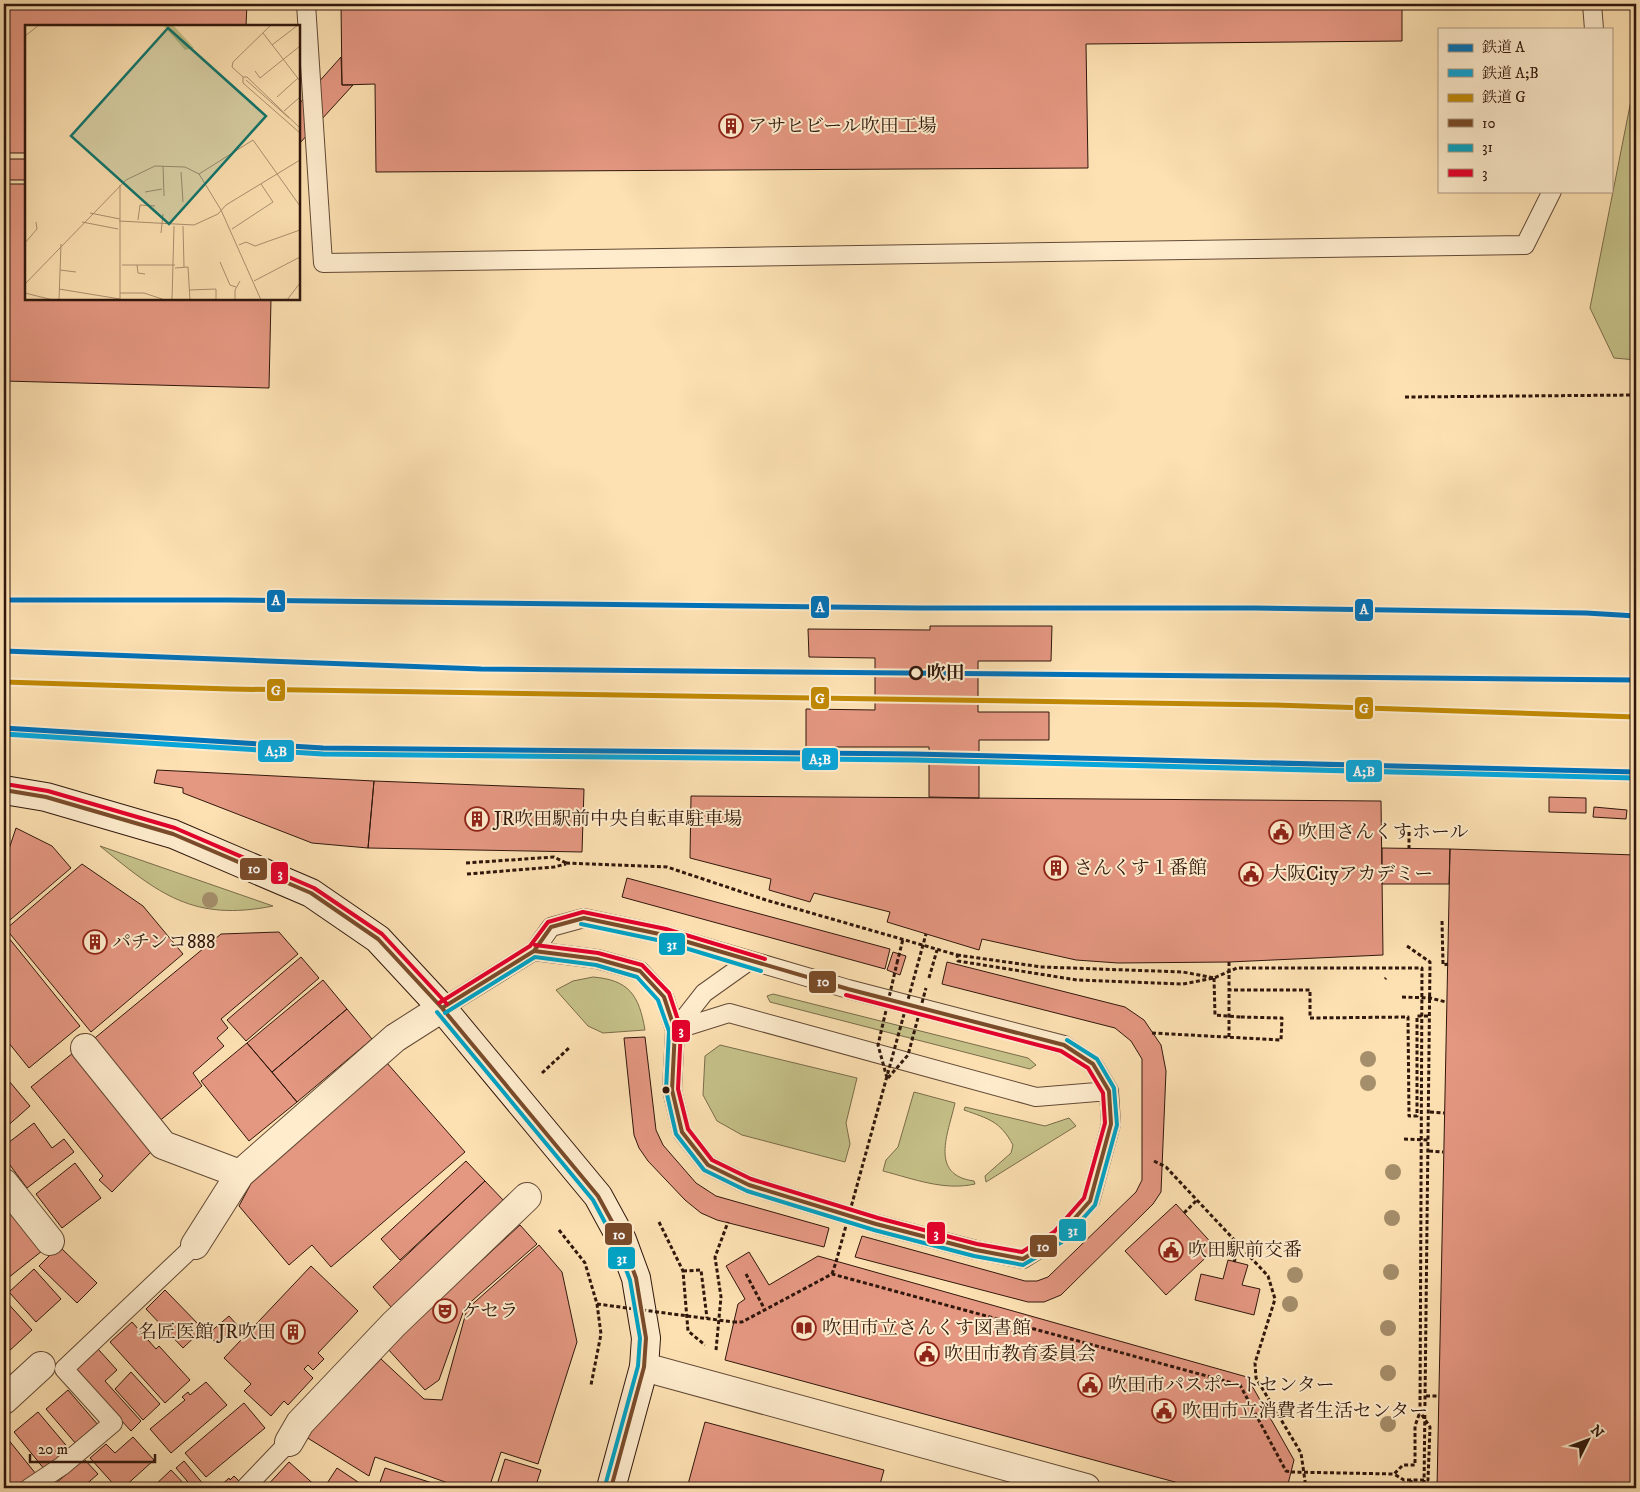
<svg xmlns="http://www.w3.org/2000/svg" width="1640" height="1492" viewBox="0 0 1640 1492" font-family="'IM FELL DW Pica','Noto Serif JP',serif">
  <rect width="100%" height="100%" fill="#fde1b2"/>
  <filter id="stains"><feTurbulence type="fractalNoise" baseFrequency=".004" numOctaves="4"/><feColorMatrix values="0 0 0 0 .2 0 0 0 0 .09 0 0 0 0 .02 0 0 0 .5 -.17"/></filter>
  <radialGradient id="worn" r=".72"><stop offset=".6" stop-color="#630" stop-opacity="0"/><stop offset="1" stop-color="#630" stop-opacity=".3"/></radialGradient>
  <!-- green -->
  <path fill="#c5c188" stroke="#7a6c4a" d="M1631,4H1636V360L1614,358L1590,308L1635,80Z
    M100,846L273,906C193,922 159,894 100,846Z
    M593,977C629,980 639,995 645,1030L603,1033L588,1026L556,990L573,981Z
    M773,994L1028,1058L1036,1065L1030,1069L770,1002L767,996Z
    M720,1045L857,1078L846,1123L850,1144L845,1162L742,1135L717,1121L703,1095L705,1056Z
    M914,1092L955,1103C948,1134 929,1175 974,1181L975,1184C944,1191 914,1179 883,1171L886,1160L898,1147Z
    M965,1107L1045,1126L1069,1118L1076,1126L986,1182L985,1176L1011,1153L1013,1145C1000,1121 989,1119 964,1110Z"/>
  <!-- building -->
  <path fill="#e49781" stroke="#30170c" d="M4,4H247L246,26H26V153H4Z
    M341,4H1402V41L1086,44L1088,168L376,172L375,84L342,85Z
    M341,57L342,85H353L299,144V104Z
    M4,159H26V180H4Z
    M4,184H26V299H271L269,388L4,381Z
    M930,626H1052L1051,661H978V712H1049V740H979V798L929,797V747H806V709L875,710V658L809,657L808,629L930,630Z
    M157,770L374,781L368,848L312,843L183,793V788L154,783Z
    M374,781L584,789L582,852L368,848Z
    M691,796L1381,801L1383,955L1229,962L1118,963L1076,960L982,939L979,950L887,922L890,912L814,893L810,902L769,890L771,879L690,858Z
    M1549,797L1586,798V813L1549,812Z
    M1594,807L1627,810L1626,819L1593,817Z
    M16,828L52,846L71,868L4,925V864Z
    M1382,848L1450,849L1449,884H1382Z
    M1450,849L1636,855V1488H1437Z
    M82,864L143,906L183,954L91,1032L6,929Z
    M627,878L890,949L885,969L622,897Z
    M4,932L80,1026L29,1068L4,1037Z
    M279,932L298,954L221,1019L228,1028L217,1038L224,1046L193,1073L202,1086L157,1123L90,1042L221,934Z
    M893,952L906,956L900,975L887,970Z
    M301,957L319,978L246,1041L227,1020Z
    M947,962L1125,1007L1144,1020L1161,1045L1166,1071L1161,1192L1153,1204L1061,1295L1044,1302H1028L855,1257L862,1236L1025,1281H1037L1048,1277L1136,1192L1142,1180V1059L1131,1041L1115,1028L942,984Z
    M323,980L347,1009L272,1072L247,1043Z
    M347,1009L372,1039L297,1102L272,1072Z
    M645,1037L656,1130L663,1145L696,1183L716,1196L829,1228L824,1247L717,1220L701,1213L685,1200L648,1161L639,1148L634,1135L624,1038Z
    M247,1043L297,1102L249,1141L201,1081Z
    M73,1053L152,1151L112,1192L99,1180L103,1176L31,1087Z
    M387,1063L465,1152L331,1267L312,1245L289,1265L239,1206L255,1176Z
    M4,1075L30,1106L4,1129Z
    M34,1123L52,1148L64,1139L74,1152L27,1188L4,1157V1146Z
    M466,1161L485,1181L400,1260L381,1239Z
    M75,1163L101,1198L62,1228L36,1194Z
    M485,1181L505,1202L392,1308L373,1287Z
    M4,1204L42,1251L8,1278L4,1273Z
    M1176,1204L1216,1248L1166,1295L1125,1251Z
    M520,1225L537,1244L465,1307L439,1380L425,1390L387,1348Z
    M539,1245L562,1272L577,1342L538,1464L501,1452L489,1488H462L375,1457L369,1476L306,1437L381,1359L424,1399L442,1400L467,1309Z
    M59,1246L97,1283L77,1303L39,1266Z
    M749,1252L769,1285L818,1256L1247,1377L1294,1460L1287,1488H1197L725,1360L738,1304L745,1299L726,1266Z
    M1228,1260L1248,1265L1242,1285L1260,1289L1254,1315L1195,1300L1201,1274L1223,1279Z
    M311,1266L358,1311L318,1353L324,1359L313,1370L308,1365L304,1369L313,1378L288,1405L284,1401L271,1416L244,1391L251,1384L224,1358Z
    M34,1269L61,1299L36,1322L9,1292Z
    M165,1290L203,1329L183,1348L146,1309Z
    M4,1299L32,1330L8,1352L4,1347Z
    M229,1316L238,1326L218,1345L208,1334Z
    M132,1322L156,1349L159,1346L190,1380L165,1403L110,1342Z
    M98,1349L117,1370L105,1381L141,1421L131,1431L75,1370Z
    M131,1372L160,1404L143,1420L115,1389Z
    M206,1382L227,1405L171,1453L150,1429L185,1400L182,1397L188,1392L190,1395Z
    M68,1390L99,1426L77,1445L46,1409Z
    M244,1403L265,1428L206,1477L185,1453Z
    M38,1412L70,1450L45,1470L14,1432Z
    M705,1422L884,1470L879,1488H687Z
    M133,1437L154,1460L123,1488H117L90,1458L106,1444L115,1453Z
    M7,1438L36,1474L19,1488H8L4,1483V1441Z
    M84,1459L98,1474L82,1488H59L55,1484Z
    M505,1459L541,1470L535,1488H496Z
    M184,1461L204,1485L200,1488H193L176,1468Z
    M289,1462L318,1488H265Z
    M337,1468L367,1488H324Z
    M385,1468L448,1488H378Z
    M171,1470L188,1488H152Z
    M234,1476L241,1483L236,1488H218L229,1478L230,1480Z"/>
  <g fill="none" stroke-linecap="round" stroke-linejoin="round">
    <!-- lane casing -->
    <g stroke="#634a36" stroke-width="20">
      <path id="lane" d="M306,4L323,263L1525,245L1552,191
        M1592,4L1594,29
        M442,1008L534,951L551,927L584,918L664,935L848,989L1064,1045L1093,1064L1109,1091L1111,1124L1090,1201L1058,1237L1023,1259L976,1250L876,1224L749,1185L708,1165L682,1132L672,1090L675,1030L664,997L640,971L597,959L534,951
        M675,1030L729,1013L1036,1097L1109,1091
        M675,1030L704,993L749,961
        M29,1488L62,1466L113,1423L64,1369L195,1245
        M245,1488L289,1442"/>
    </g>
    <!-- street casing -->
    <g stroke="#634a36" stroke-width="30">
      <path id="street" d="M85,1048L163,1145L240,1174
        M4,1183L50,1241
        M195,1245L240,1174L395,1038L442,1008
        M644,1367L1086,1488
        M4,1400L41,1366
        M289,1442L300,1423L394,1324L527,1197"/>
    </g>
    <!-- secondary casing -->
    <g stroke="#30170c" stroke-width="30">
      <path id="secondary" d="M4,790L46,797L173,834L311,893L378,939L442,1008L598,1196L622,1240L636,1278L646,1338L644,1367L611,1488"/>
    </g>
    <!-- path -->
    <path stroke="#30170c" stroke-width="3" stroke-dasharray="4 2.5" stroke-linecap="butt" d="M1405,397L1636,395
      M1409,832V848
      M466,863L554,857L566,863
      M467,874L554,867L566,864
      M1442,921L1443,965L1448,964
      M1407,946L1430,962L1424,1488
      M957,955L1042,967L1183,972L1214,978
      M1229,962V990
      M897,963L903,939
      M929,978L937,950
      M1385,979L1386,978
      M1402,997L1430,998L1446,1002
      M1152,1033L1281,1040L1282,1018L1241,1017
      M1229,1037V990H1310V1018L1408,1017L1409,1116H1417V1016H1430
      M542,1073L569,1048
      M1430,1112L1444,1113
      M1404,1139L1429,1140
      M1429,1151L1443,1152
      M1154,1161L1166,1167L1268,1276L1275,1299L1255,1363L1256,1378L1301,1453L1306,1488
      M1184,1213L1197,1200
      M659,1222L683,1271L688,1331L705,1345
      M559,1230L585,1263L597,1304L601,1334L591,1385
      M1234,1262L1239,1246
      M683,1271L701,1270L707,1318
      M746,1274L765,1310
      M832,1274L836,1262
      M733,1322H742L832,1274L1240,1385L1286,1471L1291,1472
      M716,1350L721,1297L715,1257L728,1222
      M1426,1396H1438
      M1411,1480H1404L1394,1474L1403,1465H1415V1426L1420,1412"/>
    <!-- lane -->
    <use href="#lane" stroke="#feeccd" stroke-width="18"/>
    <!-- street -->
    <use href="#street" stroke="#feeccd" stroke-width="28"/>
    <!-- secondary -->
    <use href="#secondary" stroke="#feeccd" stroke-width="28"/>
    <!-- path-bridge -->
    <path stroke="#30170c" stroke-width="3" stroke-dasharray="4 2.5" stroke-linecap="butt" d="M566,863L667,867L766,900L957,955L958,961L1077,980L1183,984L1214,978L1237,968H1422L1420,1412L1430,1427L1428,1480H1411V1488
      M1214,978L1215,1015L1241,1017
      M887,1078L878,1045L897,963
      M888,1078L908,1055L926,988
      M836,1262L926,934
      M597,1304L733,1322
      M1291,1472L1394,1474"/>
    <!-- bus-1 casing -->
    <g stroke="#feeccd" stroke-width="8">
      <path id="bus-1" d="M4,790L46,797L173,834L311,893L378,939L442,1008L598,1196L622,1240L636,1278L646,1338L644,1367L611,1488
        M584,918L664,935L848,989L1064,1045L1093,1064L1109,1091L1111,1124L1090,1201L1058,1237L1023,1259L976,1250L876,1224L749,1185L708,1165L682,1132L672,1090L675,1030L664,997L640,971L597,959L534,951L551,927Z
        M442,1008L534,951"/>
    </g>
    <!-- bus-2 casing -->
    <g stroke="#feeccd" stroke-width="8">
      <path id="bus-2" d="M581,924L662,941L761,971
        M437,1012L593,1200L616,1243L630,1280L640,1338L638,1366L605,1486
        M445,1013L535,957L596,965L637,977L658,1000L669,1031L666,1090L676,1134L704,1170L747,1191L874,1230L974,1256L1023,1265L1062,1242L1095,1205L1117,1125L1114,1088L1097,1059L1067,1040"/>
    </g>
    <!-- bus-3 casing -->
    <g stroke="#feeccd" stroke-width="8">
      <path id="bus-3" d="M5,784L48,791L175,828L314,888L382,934L447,1004
        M535,945L598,953L642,965L669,993L681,1029L678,1089L688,1129L712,1160L751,1179L878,1218L977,1244L1022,1252L1054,1232L1084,1198L1105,1123L1103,1093L1088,1068L1061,1051L846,995
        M439,1003L530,946L548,922L583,912L666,929L765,959"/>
    </g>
    <!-- bus-1 -->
    <use href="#bus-1" stroke="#7a4b2a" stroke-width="4"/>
    <!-- bus-2 -->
    <use href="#bus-2" stroke="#02a2c4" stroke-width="4"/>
    <!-- bus-3 -->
    <use href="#bus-3" stroke="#e4002b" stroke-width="4"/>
    <!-- rail-1 casing -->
    <g stroke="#feeccd" stroke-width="9">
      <path id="rail-1" d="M4,600H228L919,608H1255L1586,613L1636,616
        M4,651L481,669L1636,680
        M4,728L323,748L914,754L1636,772"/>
    </g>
    <!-- rail-2 casing -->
    <g stroke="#feeccd" stroke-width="9">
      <path id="rail-2" d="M4,734L323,754L914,760L1636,778"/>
    </g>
    <!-- rail-3 casing -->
    <g stroke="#feeccd" stroke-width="9">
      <path id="rail-3" d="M4,682L230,689L1275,705L1636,717"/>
    </g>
    <!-- rail-1 -->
    <use href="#rail-1" stroke="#0072ba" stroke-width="5"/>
    <!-- rail-2 -->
    <use href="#rail-2" stroke="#07a6db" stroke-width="5"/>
    <!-- rail-3 -->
    <use href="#rail-3" stroke="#c18904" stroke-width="5"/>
  </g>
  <!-- trees -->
  <g fill="#a58e6b">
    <circle cx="210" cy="900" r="8"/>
    <circle cx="1368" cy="1059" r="8"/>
    <circle cx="1368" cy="1083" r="8"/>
    <circle cx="1393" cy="1172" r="8"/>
    <circle cx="1392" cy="1218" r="8"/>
    <circle cx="1391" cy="1272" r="8"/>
    <circle cx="1295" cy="1275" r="8"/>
    <circle cx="1290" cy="1304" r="8"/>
    <circle cx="1388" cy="1328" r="8"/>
    <circle cx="1388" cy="1373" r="8"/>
    <circle cx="1388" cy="1424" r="8"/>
  </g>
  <!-- icons -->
  <defs>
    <g id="building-ring" transform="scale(1.25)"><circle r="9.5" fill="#feeccd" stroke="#8f2418" stroke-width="1.5"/><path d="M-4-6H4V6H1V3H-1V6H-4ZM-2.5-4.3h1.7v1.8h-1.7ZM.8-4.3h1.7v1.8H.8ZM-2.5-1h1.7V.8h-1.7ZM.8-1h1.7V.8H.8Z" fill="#8f2418"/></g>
    <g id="civic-ring" transform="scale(1.25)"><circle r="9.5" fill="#feeccd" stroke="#8f2418" stroke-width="1.5"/><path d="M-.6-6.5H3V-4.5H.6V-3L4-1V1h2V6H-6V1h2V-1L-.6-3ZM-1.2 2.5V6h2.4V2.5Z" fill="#8f2418"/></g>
    <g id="theatre-ring" transform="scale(1.25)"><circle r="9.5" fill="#feeccd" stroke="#8f2418" stroke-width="1.5"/><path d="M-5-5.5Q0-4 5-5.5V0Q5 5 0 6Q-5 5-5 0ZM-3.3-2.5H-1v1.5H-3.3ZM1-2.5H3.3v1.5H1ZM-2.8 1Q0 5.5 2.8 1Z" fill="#8f2418"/></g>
    <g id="library-ring" transform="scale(1.25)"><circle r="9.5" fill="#feeccd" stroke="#8f2418" stroke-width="1.5"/><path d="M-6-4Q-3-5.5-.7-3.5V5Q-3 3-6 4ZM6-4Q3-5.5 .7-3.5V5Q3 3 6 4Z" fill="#8f2418"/></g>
  </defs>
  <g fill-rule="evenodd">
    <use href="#building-ring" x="731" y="126"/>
    <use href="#building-ring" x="477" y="819"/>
    <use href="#civic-ring" x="1281" y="832"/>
    <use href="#building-ring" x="1056" y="868"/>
    <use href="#civic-ring" x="1251" y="874"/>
    <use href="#building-ring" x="95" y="942"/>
    <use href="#civic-ring" x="1171" y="1250"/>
    <use href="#theatre-ring" x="445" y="1311"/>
    <use href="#library-ring" x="804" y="1328"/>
    <use href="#building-ring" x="293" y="1332"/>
    <use href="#civic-ring" x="927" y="1354"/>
    <use href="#civic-ring" x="1090" y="1385"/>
    <use href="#civic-ring" x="1164" y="1411"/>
  </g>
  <!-- markers -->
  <circle fill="#feeccd" stroke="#30170c" stroke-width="2.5" cx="916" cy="673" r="6"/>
  <circle fill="#30170c" stroke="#feeccd" stroke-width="2" cx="666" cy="1090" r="4.5"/>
  <g text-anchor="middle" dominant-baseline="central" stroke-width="4" stroke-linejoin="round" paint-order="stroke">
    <!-- poi labels -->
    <g font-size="19" fill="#30170c" stroke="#feeccd" text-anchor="start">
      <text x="748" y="126">アサヒビール吹田工場</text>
      <text x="494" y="819">JR吹田駅前中央自転車駐車場</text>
      <text x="1298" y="832">吹田さんくすホール</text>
      <text x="1074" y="868">さんくす１番館</text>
      <text x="1268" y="874">大阪Cityアカデミー</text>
      <text x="112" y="942">パチンコ888</text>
      <text x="1188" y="1250">吹田駅前交番</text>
      <text x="462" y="1311">ケセラ</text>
      <text x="822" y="1328">吹田市立さんくす図書館</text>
      <text x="276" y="1332" text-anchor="end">名匠医館 JR吹田</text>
      <text x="944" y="1354">吹田市教育委員会</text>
      <text x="1108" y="1385">吹田市パスポートセンター</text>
      <text x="1182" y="1411">吹田市立消費者生活センター</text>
    </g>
    <!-- stop labels -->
    <g font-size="19" font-weight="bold" fill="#30170c" stroke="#feeccd" text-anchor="start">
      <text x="927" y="673">吹田</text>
    </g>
  </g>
  <!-- overview -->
  <g transform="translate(25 25)">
    <rect width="275" height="275" fill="#fde1b2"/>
    <path d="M138,0H148L169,23L160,25Z" fill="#c5c188"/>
    <path fill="none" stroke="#ab9070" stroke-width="1" d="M238,8L275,56M0,11L14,0M247,20L273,0M230,46L235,53L275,21M218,52L207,42L208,37L246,0M221,55L264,93M252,72L273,53M259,86L275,72M275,103L222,52H218V58L275,108M138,141L139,171M156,147L158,177M174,149L228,115L275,181M95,160V275M120,167L137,164M65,188L95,194M113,195L115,180L130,181M94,196L169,200L193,189L201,180L275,135M57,197L93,204M158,201L159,242M207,204L248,177L236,159M136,208L138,189M0,218L12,204L11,197M214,220L221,217L230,221L275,205M195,237L205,260L211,262M97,240H150M112,240L113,248L120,249M150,243L163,242L165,275M35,245L51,247M229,256L275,232M0,259L101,155L130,141L160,142L174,149L196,185L236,275M34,264L95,274M164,265L191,264V275M0,268L28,275M95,268H119L140,275M34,275L36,219M147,275L149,201M210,275V265L215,256M262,275L275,258"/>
    <path fill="#0f766e" fill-opacity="0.15" stroke="#0f766e" stroke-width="2.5" d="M143,3L241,91L144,199L46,111Z"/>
    <rect width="275" height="275" fill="none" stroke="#30170c" stroke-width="2.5"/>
  </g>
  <g stroke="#feeccd" stroke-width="2">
    <rect x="266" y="589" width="20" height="24" rx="5" fill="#0072ba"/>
    <rect x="810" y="595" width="20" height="24" rx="5" fill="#0072ba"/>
    <rect x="1354" y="598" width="20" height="24" rx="5" fill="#0072ba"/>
    <rect x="266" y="678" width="20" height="24" rx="5" fill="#c18904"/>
    <rect x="810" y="686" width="20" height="24" rx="5" fill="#c18904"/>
    <rect x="1354" y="696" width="20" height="24" rx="5" fill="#c18904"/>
    <rect x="257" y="739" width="38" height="24" rx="5" fill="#07a6db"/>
    <rect x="801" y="747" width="38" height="24" rx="5" fill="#07a6db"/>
    <rect x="1345" y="759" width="38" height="24" rx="5" fill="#07a6db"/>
    <rect x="239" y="857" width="29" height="24" rx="5" fill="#7a4b2a"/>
    <rect x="270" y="861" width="19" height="24" rx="5" fill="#e4002b"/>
    <rect x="658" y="932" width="28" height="24" rx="5" fill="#02a2c4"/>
    <rect x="808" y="970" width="29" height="24" rx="5" fill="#7a4b2a"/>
    <rect x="671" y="1019" width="20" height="24" rx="5" fill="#e4002b"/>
    <rect x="1058" y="1218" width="29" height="24" rx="5" fill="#02a2c4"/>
    <rect x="926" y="1221" width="20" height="24" rx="5" fill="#e4002b"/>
    <rect x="604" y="1222" width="29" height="24" rx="5" fill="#7a4b2a"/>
    <rect x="1029" y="1234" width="29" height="24" rx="5" fill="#7a4b2a"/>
    <rect x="607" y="1246" width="29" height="24" rx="5" fill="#02a2c4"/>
  </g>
  <g font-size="14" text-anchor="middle" font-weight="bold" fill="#fff">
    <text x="276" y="605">A</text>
    <text x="820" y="612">A</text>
    <text x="1364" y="614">A</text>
    <text x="276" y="695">G</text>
    <text x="820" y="703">G</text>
    <text x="1364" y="713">G</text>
    <text x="276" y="756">A;B</text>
    <text x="820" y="764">A;B</text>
    <text x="1364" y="776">A;B</text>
    <text x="254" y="873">10</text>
    <text x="280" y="878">3</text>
    <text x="672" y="949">31</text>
    <text x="823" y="986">10</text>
    <text x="681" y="1035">3</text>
    <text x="1073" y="1235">31</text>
    <text x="936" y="1238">3</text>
    <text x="619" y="1239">10</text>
    <text x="1043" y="1251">10</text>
    <text x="622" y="1263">31</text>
  </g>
  <!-- margin -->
  <rect width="1640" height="1492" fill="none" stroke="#fde1b2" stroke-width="20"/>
  <rect x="5" y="5" width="1630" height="1482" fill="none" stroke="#30170c" stroke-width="2.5"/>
  <rect x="10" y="10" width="1620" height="1472" fill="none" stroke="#30170c"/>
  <!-- legend -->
  <rect x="1438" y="28" width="175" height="165" fill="#feeccd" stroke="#ac9780"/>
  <rect x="1448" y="44" width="25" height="8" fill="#0072ba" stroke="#ac9780"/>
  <text x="1482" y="52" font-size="15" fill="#30170c">鉄道 A</text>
  <rect x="1448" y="69" width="25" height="8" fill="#07a6db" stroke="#ac9780"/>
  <text x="1482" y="78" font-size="15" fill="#30170c">鉄道 A;B</text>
  <rect x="1448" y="94" width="25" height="8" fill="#c18904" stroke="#ac9780"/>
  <text x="1482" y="102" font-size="15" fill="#30170c">鉄道 G</text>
  <rect x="1448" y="119" width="25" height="8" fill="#7a4b2a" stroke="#ac9780"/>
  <text x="1482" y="128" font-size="15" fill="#30170c">10</text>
  <rect x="1448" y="144" width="25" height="8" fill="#02a2c4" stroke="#ac9780"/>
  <text x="1482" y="152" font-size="15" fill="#30170c">31</text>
  <rect x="1448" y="169" width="25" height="8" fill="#e4002b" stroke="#ac9780"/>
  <text x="1482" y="178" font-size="15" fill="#30170c">3</text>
  <!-- north arrow -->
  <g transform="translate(1588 1440) rotate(48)" stroke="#feeccd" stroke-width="4" paint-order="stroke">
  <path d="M0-4L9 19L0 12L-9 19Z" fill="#30170c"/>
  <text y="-8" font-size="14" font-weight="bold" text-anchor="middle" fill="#30170c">N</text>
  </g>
  <!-- scale -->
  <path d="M30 1454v8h125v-8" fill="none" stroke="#30170c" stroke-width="2.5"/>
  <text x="38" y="1454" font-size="15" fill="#30170c" stroke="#feeccd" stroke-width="4" paint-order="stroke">20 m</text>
  <rect width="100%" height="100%" filter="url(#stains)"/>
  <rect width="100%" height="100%" fill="url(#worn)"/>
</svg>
